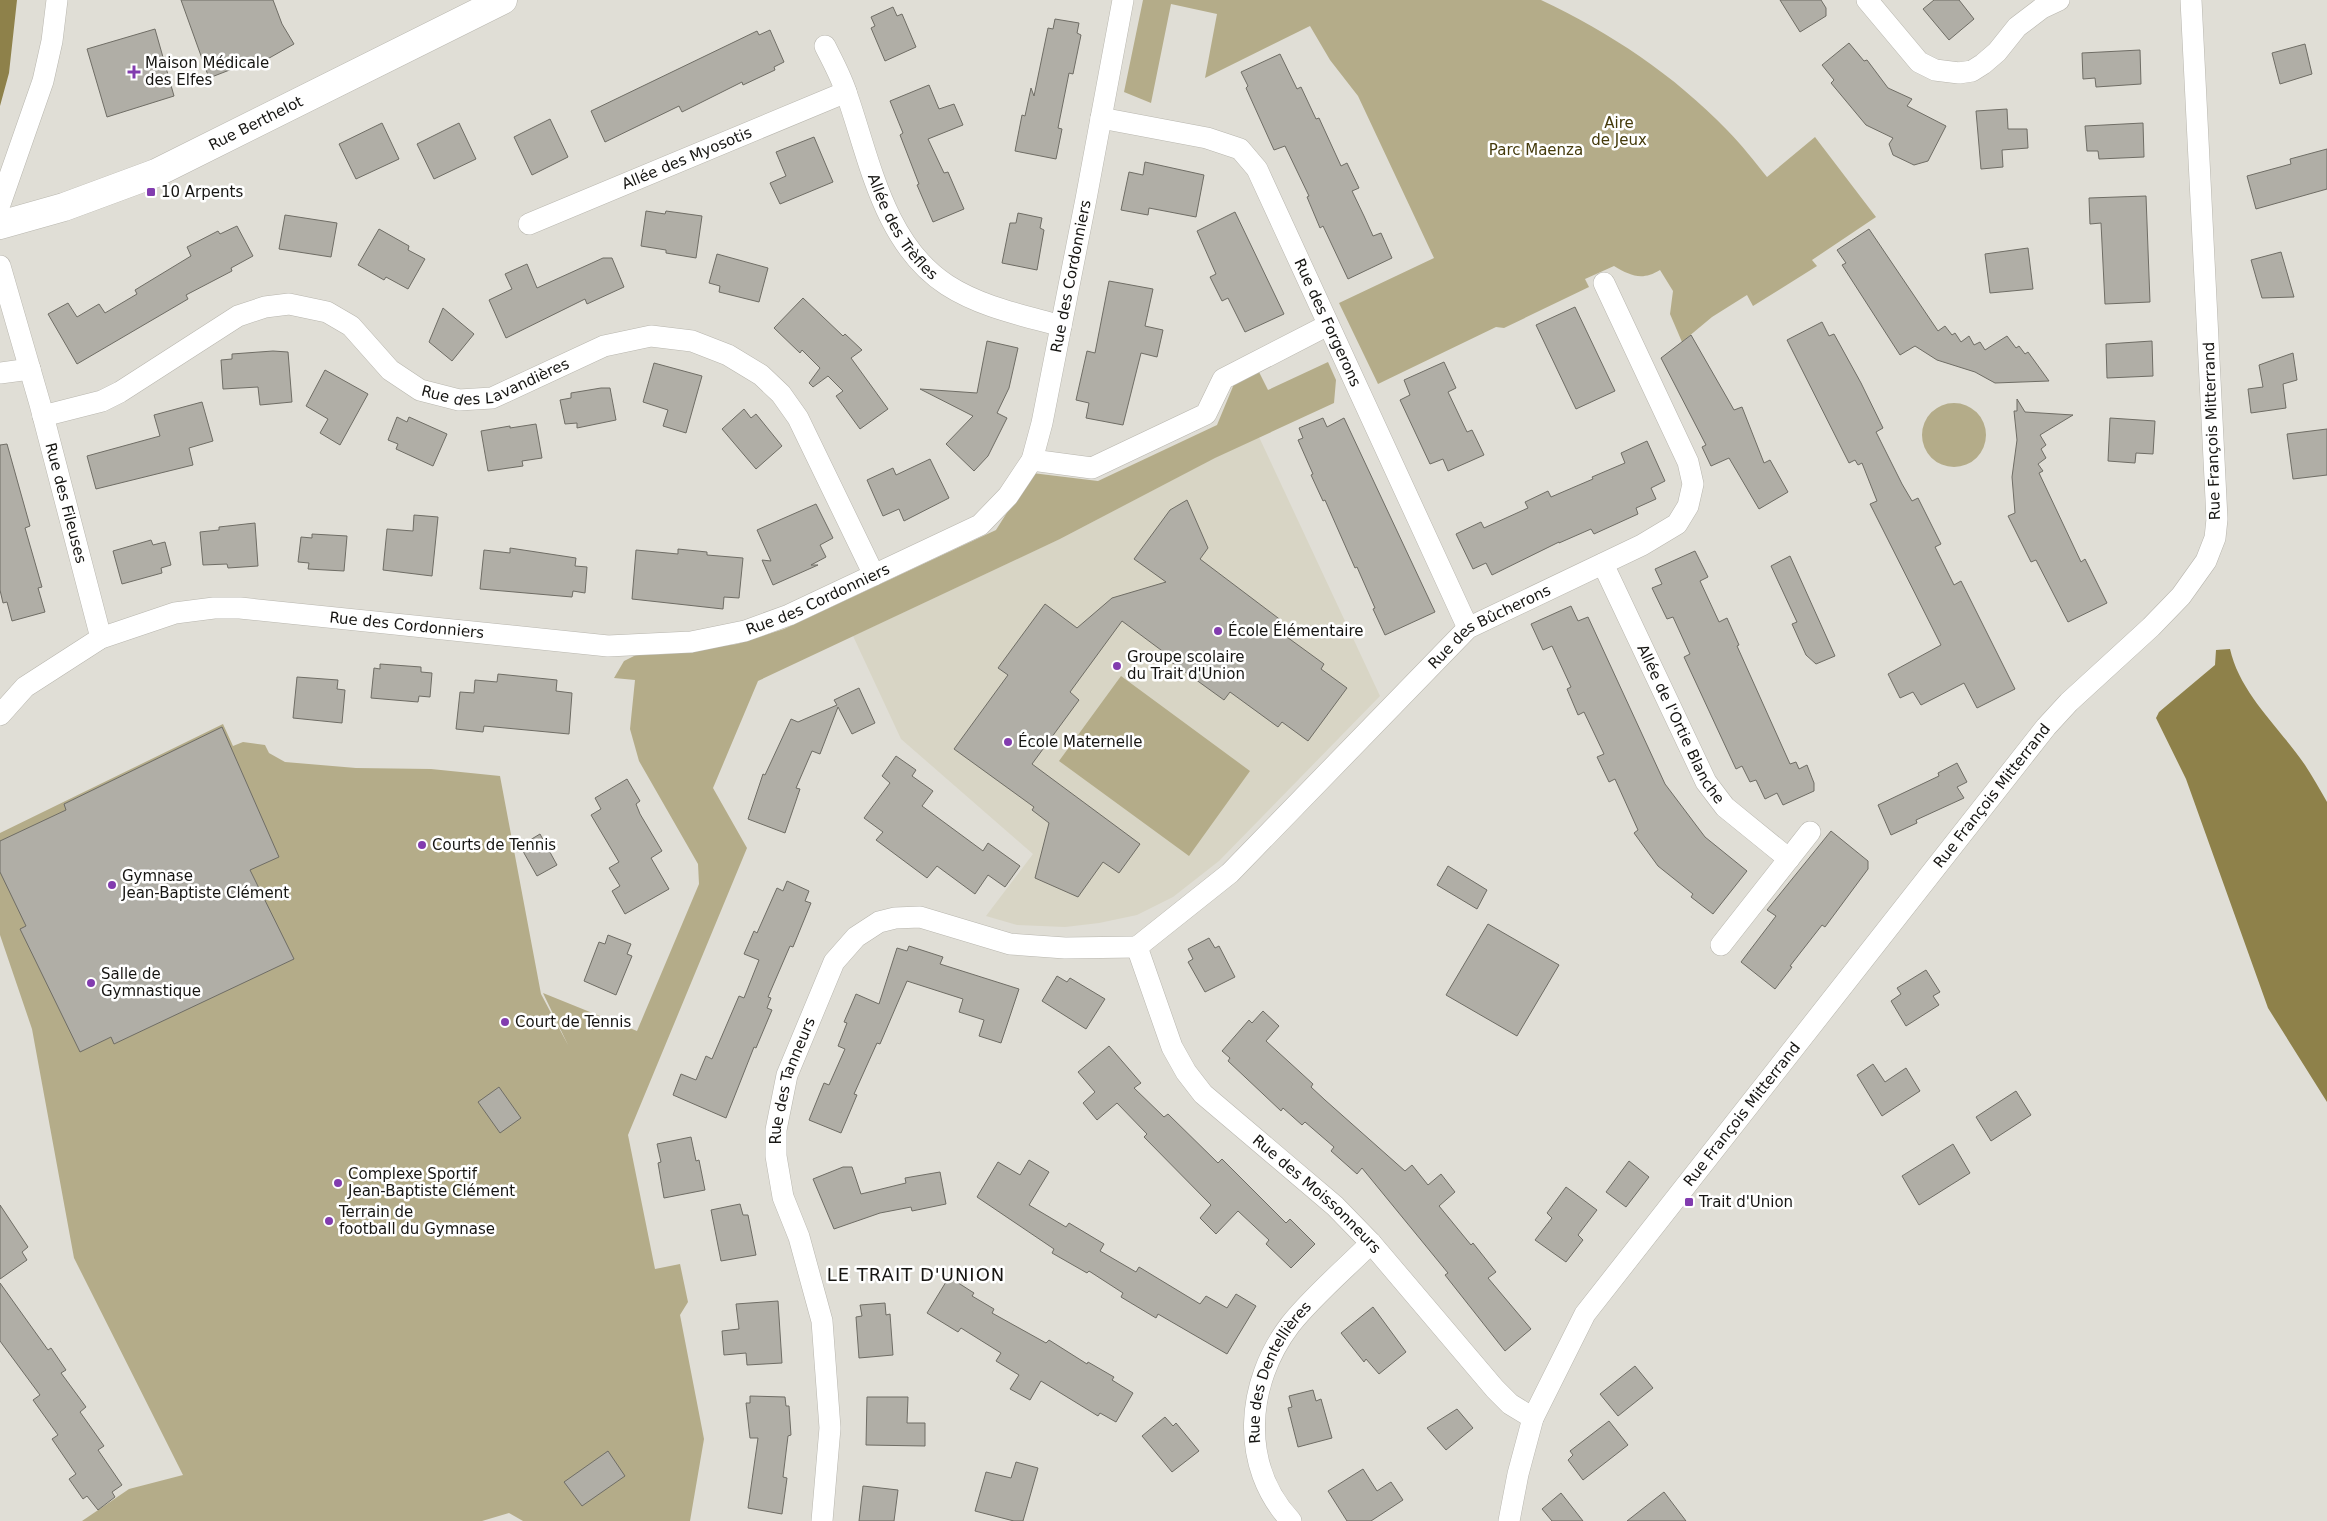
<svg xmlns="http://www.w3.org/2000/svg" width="2327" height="1521" viewBox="0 0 2327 1521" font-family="'DejaVu Sans',sans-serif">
  <rect width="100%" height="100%" fill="#e0ded6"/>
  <!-- built -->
  <path fill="#d8d5c5" d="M1259,437L1380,696L1219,861L1173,897L1137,915L1099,923L1065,927L1017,925L986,916L1033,854L901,739L853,636L1062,538L1216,457Z"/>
  <!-- green -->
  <path fill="#b4ac89" d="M1143,0H1541C1611,33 1674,75 1727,130C1742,145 1754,161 1767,177L1815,137L1876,217L1812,260L1817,266L1753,306L1747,295L1712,317L1682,342L1670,314L1673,291L1660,270C1642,281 1631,276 1614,266L1585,279L1589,287L1504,328L1496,327L1378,384L1339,303L1434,258L1358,96L1330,60L1310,26L1205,78L1217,14L1171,4L1151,103L1124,92Z
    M1328,362L1336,380L1334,403L1215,458L1060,539L758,681L713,788L747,848L628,1135L655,1269L680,1264L688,1302L680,1315L704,1439L690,1521H523L509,1513L482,1521H82L129,1489L183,1475L74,1258L32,1029L0,935V833L223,724L233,746L243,742L265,745L269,753L285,762L356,768L431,769L500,776L541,994L568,1045L543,993L637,1031L699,884L698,864L639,761L630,729L635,680L614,678L624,661L636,655L666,654L737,644L784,629L996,530L1032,473L1098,481L1217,425L1234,384L1258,370L1268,390Z
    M1922 435a32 32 0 1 1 64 0a32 32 0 1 1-64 0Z
    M1121,676L1250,771L1189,856L1059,761Z"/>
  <!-- water -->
  <path fill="#8e814a" d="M0,0H17L9,73L0,106Z
    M2230,649C2240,694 2280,728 2305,765C2313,777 2320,790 2327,802V1102L2268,1008L2186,779L2156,718L2159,712L2215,665L2216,650Z"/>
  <!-- building -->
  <path fill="#b0aea6" stroke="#6f6d65" d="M181,0H273L282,24L294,44L248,70L245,64L209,78Z
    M1780,0H1821L1826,8V16L1800,32Z
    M1934,0H1959L1974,19L1949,40L1923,9Z
    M893,7L897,16L902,14L916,47L885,61L871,28L875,26L871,17Z
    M1055,19L1079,23L1077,33L1081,35L1073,74L1069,73L1058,128L1062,129L1056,159L1015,151L1022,115L1025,116L1031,88L1034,96L1048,28L1053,29Z
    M155,29L174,96L107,117L87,49Z
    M770,30L784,62L774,67L775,70L743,85L742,82L682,112L679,106L605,142L591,111L757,31L759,35Z
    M1849,43L1864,61L1867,60L1888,88L1912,99L1907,106L1946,126L1928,161L1914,165L1893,155L1889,144L1893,138L1866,125L1831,83L1834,80L1822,65Z
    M2305,44L2312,74L2280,84L2272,53Z
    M2140,50L2141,84L2096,87L2095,78L2083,79L2082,53Z
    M1280,54L1297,89L1301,87L1316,119L1319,118L1341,166L1347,163L1359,188L1352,191L1364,216L1373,236L1381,233L1392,258L1348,279L1323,226L1320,228L1307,197L1309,196L1285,146L1274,150L1246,88L1248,86L1241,72Z
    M929,85L939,109L954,104L963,125L928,139L944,173L948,172L964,209L933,222L917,185L919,184L900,135L903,133L890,101Z
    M2007,109L2008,129H2027L2028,148L2002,150L2003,167L1981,169L1976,111Z
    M550,119L568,157L532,175L514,137Z
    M382,123L399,159L356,179L339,144Z
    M459,123L476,159L434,179L417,144Z
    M2143,123L2144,157L2099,159L2098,151H2087L2085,126Z
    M814,137L833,182L780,204L770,183L786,176L776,152Z
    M2327,149V189L2256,209L2247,176L2291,164L2290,159Z
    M1145,162L1204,175L1196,217L1149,208L1148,215L1121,210L1129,172L1143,175Z
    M2146,196L2150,302L2105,304L2101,223L2090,224L2089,198Z
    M646,211L665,214L666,211L702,216L696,258L666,253V250L641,246Z
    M1235,212L1284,314L1245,332L1228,298L1222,301L1210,277L1216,274L1197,231Z
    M1018,213L1042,218L1040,228L1044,230L1037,270L1002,263L1010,223H1016Z
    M285,215L337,223L331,257L279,249Z
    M237,226L253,256L231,268L232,271L186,295L188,299L77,364L48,314L68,303L77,317L99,304L105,313L137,294L135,290L191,256L187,247L218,231L220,234Z
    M379,229L409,246L408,250L425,259L408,289L386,277L384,280L358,265Z
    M1869,229L1938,331L1945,326L1952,335L1955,333L1961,342L1969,336L1974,345L1980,342L1985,350L2007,336L2016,348L2019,346L2025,354L2028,352L2049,381L1995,383L1975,372L1937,360L1915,346L1900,355L1842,265L1846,263L1837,250Z
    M2028,248L2033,289L1990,293L1985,254Z
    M2281,252L2294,297L2262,298L2251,260Z
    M717,254L768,268L759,302L719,292L720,286L709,283Z
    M603,258H612L624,287L587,304L585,299L506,338L489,300L512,289L505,274L527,264L537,288Z
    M1109,281L1153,289L1145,326L1163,330L1157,357L1141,353L1123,425L1086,418L1089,403L1076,400L1087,351L1095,353Z
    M803,298L843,336L845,334L862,350L851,358L888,409L860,429L836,396L843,391L828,376L813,387L809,383L820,368L802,350L800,353L774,328Z
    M1575,307L1615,391L1576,409L1536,325Z
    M443,308L474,334L452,361L429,342Z
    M1822,322L1829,336L1834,334L1861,383L1883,428L1876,432L1902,484L1912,501L1918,498L1941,544L1935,547L1954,585L1961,581L2015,689L1977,708L1964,683L1921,705L1913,692L1900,698L1888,674L1941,645L1870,504L1877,501L1862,463L1858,465L1855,460L1849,463L1787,340Z
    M1691,335L1734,410L1742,407L1764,463L1770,460L1788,492L1759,509L1729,458L1711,466L1702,447L1706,445L1661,358Z
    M987,341L1018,348L1009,388L997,413L1007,418L988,456L974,471L946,444L973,416L920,389L977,393Z
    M2152,341L2153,376L2107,378L2106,344Z
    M273,351L288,352L292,402L260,405L258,387L223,389L221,360L232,359V354Z
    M2293,353L2297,380L2283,384L2286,408L2251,413L2248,389L2263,387L2259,365Z
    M1444,362L1456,388L1448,392L1467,432L1472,430L1484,455L1448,471L1443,459L1430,464L1400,400L1410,395L1404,380Z
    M654,363L702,376L686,433L663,426L668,410L643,402Z
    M325,370L368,394L340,445L320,433L328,419L306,406Z
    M601,388H610L616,420L577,428V423L565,424L560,400L571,398V393Z
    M2017,399L2025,412L2073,415L2040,435L2046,445L2041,449L2046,458L2038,464L2043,471L2039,473L2081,562L2085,559L2107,603L2068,622L2036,560L2031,562L2008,516L2015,513L2012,477L2017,440L2014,411H2017Z
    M202,402L213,441L189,448L193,465L96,489L87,456L160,436L154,415Z
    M744,409L751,418L756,414L782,446L756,469L722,429Z
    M397,417L407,422L409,417L447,434L433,466L396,449L398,444L388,440Z
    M1323,418L1327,427L1344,418L1435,612L1385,635L1373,609L1375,608L1357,567L1355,568L1325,500L1323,501L1311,475L1313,474L1298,440L1303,438L1299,428Z
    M2110,418L2155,421L2153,454L2136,453L2135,463L2108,461Z
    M536,424L542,458L522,461L523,466L488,471L481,431L510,426V428Z
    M2327,429V475L2293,479L2287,434Z
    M1647,441L1665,481L1651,488L1656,499L1636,508L1638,514L1594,534L1591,529L1559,543V542L1492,575L1486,563L1473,569L1456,534L1481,522L1484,528L1528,508L1525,502L1548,491L1551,497L1593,479L1592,477L1625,463L1621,453Z
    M7,444L30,526L25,528L42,587L38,588L45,612L12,621L7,602L3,603L0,590V445Z
    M930,459L949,498L904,521L899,509L883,516L867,480L893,468L896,475Z
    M1187,500L1208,548L1200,559L1282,621L1276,629L1324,664L1321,669L1347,688L1308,741L1282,722L1278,727L1230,692L1224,700L1163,656L1165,653L1122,621L1070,692L1079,700L1032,764L1140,844L1119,873L1103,862L1078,897L1035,878L1049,823L1032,810L1034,807L954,749L1008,675L998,668L1045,604L1077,628L1112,598L1166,582L1134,559L1170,510Z
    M816,504L833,538L820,545L826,557L811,565H818L773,585L762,560L771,561L757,530Z
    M414,515L438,517L432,576L383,570L387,529L413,531Z
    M255,523L258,566L228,568L227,564L203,565L200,532L219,530V527Z
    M312,534L347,536L344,571L308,569L309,563L298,562L301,537L312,538Z
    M151,540L153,545L165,542L171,565L161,568L162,573L122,584L113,551Z
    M510,548L576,558L575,566L587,567L585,593L573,591L572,597L480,589L484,550L510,553Z
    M678,549L707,552V555L743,558L739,598L724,597L723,609L632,599L636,550L678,554Z
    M1695,551L1708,577L1700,581L1719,622L1727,618L1739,645L1737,646L1790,764L1796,762L1799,769L1807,765L1814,783V791L1783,805L1777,793L1765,799L1756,780L1750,782L1742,766L1736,769L1684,657L1690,654L1673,617L1667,619L1652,588L1662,584L1655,569Z
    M1790,556L1835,656L1816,664L1806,655L1792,624L1797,622L1771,566Z
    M1571,606L1578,621L1588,617L1665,784L1705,837L1747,871L1713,914L1691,897L1693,894L1658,866L1634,833L1638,830L1615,779L1609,782L1597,757L1604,754L1584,712L1578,715L1567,689L1571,687L1552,646L1543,650L1531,624Z
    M380,664L421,667V672L432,673L430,697L419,696L418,702L371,698L374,668L380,669Z
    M498,674L557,680L556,691L572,693L569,734L484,726L483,732L456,729L460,692L474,693L475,680L497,682Z
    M297,677L338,680L337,689L345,690L342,723L293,718Z
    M859,688L875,723L852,734L838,707L820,754L812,751L796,788L800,789L785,833L748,819L763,774L765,775L791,719L798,722L837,705L834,700Z
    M222,727L279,857L250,870L294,959L114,1044L111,1037L80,1052L20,929L26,926L0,872V841L66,810L64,804Z
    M896,756L916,770L912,776L933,791L922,806L983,851L988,843L1020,866L1005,887L988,875L975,894L937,866L927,878L876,840L883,832L864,818L890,783L882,776Z
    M1957,763L1967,782L1957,787L1964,798L1916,820L1917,823L1891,835L1878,805L1939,776L1938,773Z
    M627,779L640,801L636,804L640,814L662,851L651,858L669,889L625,914L612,891L620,886L609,868L619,862L591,815L601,809L595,798Z
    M1831,831L1868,861V869L1825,927L1822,925L1790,966L1792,967L1775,989L1741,962L1776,916L1767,910Z
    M540,834L557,865L537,876L520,846Z
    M1448,866L1487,890L1477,909L1437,885Z
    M787,881L809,891L805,901L811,903L793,947L790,946L768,997L771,998L767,1008L772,1010L756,1048L754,1047L726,1118L673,1095L681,1074L696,1080L706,1056L712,1059L739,996L744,998L759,960L744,954L754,931L757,933L777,888L783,891Z
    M1488,924L1559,965L1517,1036L1446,995Z
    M608,935L631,944L627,954L632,956L616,995L584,981L599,942L605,944Z
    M1209,938L1215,948L1219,946L1235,977L1205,992L1188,962L1193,959L1188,949Z
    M909,946L943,957L940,964L1019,989L1001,1043L979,1036L984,1020L959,1012L963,999L907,981L880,1044L877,1043L854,1094L857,1095L841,1133L809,1120L824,1083L829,1085L845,1049L838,1046L847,1023L844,1022L856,994L879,1004L897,948L907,951Z
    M1926,970L1940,992L1933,996L1939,1005L1906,1026L1891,1001L1901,994L1897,988Z
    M1057,976L1067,982L1070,978L1105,999L1086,1029L1042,1001Z
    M1263,1011L1279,1026L1266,1041L1313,1084L1311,1087L1325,1100L1405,1171L1412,1165L1428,1185L1441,1174L1455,1192L1439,1206L1471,1245L1473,1243L1496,1272L1488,1278L1531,1329L1505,1351L1445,1275L1448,1273L1362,1168L1357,1174L1331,1151L1334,1147L1305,1122L1302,1125L1283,1108L1281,1111L1228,1061L1230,1058L1222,1051L1249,1020L1252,1023Z
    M1109,1046L1141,1083L1134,1088L1164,1117L1168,1114L1218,1163L1222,1159L1286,1223L1290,1219L1315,1244L1291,1268L1266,1244L1269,1240L1238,1211L1216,1234L1200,1218L1211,1205L1144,1137L1147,1134L1117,1103L1097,1120L1083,1103L1095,1092L1078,1072Z
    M1873,1064L1885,1082L1906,1068L1920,1091L1882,1116L1857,1075Z
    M499,1087L521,1118L500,1133L478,1102Z
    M2016,1091L2031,1115L1991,1141L1976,1117Z
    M691,1137L696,1161L699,1160L705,1190L664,1198L658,1163L661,1162L657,1144Z
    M1953,1144L1970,1173L1919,1205L1902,1176Z
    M1029,1160L1049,1172L1029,1205L1066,1227L1069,1223L1104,1244L1100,1251L1136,1272L1139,1267L1200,1304L1206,1296L1227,1308L1236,1294L1256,1306L1227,1354L1158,1314L1156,1318L1121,1297L1123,1293L1089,1271L1087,1273L1052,1253L1054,1249L977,1197L998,1162L1020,1175Z
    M1629,1161L1649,1177L1626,1207L1606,1192Z
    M843,1167H852L861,1194L906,1183L905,1178L940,1172L946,1204L912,1211L911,1207L880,1213L834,1229L813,1179Z
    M1566,1187L1597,1210L1578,1235L1583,1240L1566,1262L1535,1240L1552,1218L1547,1213Z
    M740,1204L743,1215H748L756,1255L721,1261L711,1210Z
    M0,1205L28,1247L22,1252L27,1260L0,1279Z
    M949,1277L974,1293L972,1296L994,1309L992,1313L1046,1343L1049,1340L1087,1364L1088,1362L1114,1377L1112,1380L1133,1393L1116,1422L1100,1413L1098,1416L1041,1381L1030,1400L1010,1389L1019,1375L996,1361L1001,1353L961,1328L958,1332L927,1313Z
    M0,1283L48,1350L51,1348L66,1370L61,1373L86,1407L80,1412L104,1446L98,1450L122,1485L112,1492L115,1497L98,1510L87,1496L83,1499L69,1479L76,1474L52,1439L58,1435L33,1400L40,1395L0,1341Z
    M778,1301L782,1363L747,1365L746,1353L724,1355L722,1331L739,1329L736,1304Z
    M885,1303L886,1315L890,1314L893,1355L859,1358L856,1317L862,1316L860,1305Z
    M1373,1307L1406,1352L1379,1374L1366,1359L1364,1362L1341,1333Z
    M1635,1366L1653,1388L1618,1416L1600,1394Z
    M1313,1390L1316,1401L1321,1399L1332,1438L1298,1447L1288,1408L1292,1407L1289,1396Z
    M750,1396L785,1397L786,1406H789L791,1435L788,1436L783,1477L787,1478L782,1514L748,1508L758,1438H750L746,1403H750Z
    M867,1397H908L907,1423H925V1446L866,1445Z
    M1457,1409L1473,1428L1446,1450L1427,1428Z
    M1165,1417L1173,1426L1176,1423L1199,1451L1172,1472L1142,1436Z
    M1609,1421L1628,1445L1583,1480L1568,1460L1573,1455L1570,1451Z
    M608,1451L625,1476L582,1506L564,1482Z
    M1016,1462L1038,1468L1023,1521H1014L975,1511L986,1472L1011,1478Z
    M1363,1469L1377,1491L1391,1482L1403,1500L1371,1521H1347L1328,1491Z
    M863,1486L898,1490L894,1521H859Z
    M1664,1492L1686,1521H1627Z
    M1561,1493L1583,1521H1552L1542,1509Z"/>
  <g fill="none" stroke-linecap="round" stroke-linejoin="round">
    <!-- street casing -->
    <g stroke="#b8b6ae" stroke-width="22">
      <g id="street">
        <path d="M1867,0L1919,62L1935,70L1959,73L1972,71L1983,64L1997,52L2017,27L2042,8L2059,0"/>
        <path id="s1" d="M825,46C833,62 842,78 847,95C870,161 884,244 947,285C981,307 1022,315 1061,326"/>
        <path id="s2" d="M1101,118L1207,138L1240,149L1257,169L1468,628"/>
        <path d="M0,204L43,81L52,41L57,0"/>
        <path id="s3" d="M529,224L846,92"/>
        <path id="s4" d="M0,266L40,404L101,638"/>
        <path d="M0,373L30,369"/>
        <path id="s5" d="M43,416L102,401L120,392L238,316L265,307L289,304L327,312L351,326L390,370L420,390L459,400L492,398L604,346L651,336L692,341L728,355L761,375L781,394L798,418L874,575"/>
        <path d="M1032,460L1092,468L1206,414L1223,379L1328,325"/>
        <path id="s6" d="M1603,564L1706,782L1725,807L1789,859"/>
        <path id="s7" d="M0,715L25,687L101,638L175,613L214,608H240L608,646L691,642L745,631L789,615L980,525L1008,496L1032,460L1042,423L1086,199L1123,0"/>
        <path d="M1721,945L1810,832"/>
        <path id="s8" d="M1137,947L1230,873L1468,628L1642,545L1677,524L1688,506L1693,484L1688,462L1604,283"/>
        <path id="s9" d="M1137,947L1172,1047L1186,1072L1203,1094L1335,1206L1371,1243L1495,1389L1510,1404L1533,1418"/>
        <path id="s10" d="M822,1521L830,1428L822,1321L799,1237L783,1197L776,1156V1130L787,1075L834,962L856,937L879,922L895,918L920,917L1010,944L1065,948L1137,947"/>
        <path id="s11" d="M1291,1521C1239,1465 1246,1383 1290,1325C1311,1298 1346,1268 1371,1243"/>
        <path id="s12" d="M1509,1521L1518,1474L1533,1418L1585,1314L2046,727L2069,702L2151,627L2181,596L2206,561L2215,538L2217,519L2191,0"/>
      </g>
    </g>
    <!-- secondary casing -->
    <g stroke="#b8b6ae" stroke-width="29">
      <g id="secondary">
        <path id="s13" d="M0,225L64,207L156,173L503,0"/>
      </g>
    </g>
    <!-- street -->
    <use href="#street" stroke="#fff" stroke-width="21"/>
    <!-- secondary -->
    <use href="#secondary" stroke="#fff" stroke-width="28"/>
  </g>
  <!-- markers -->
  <g fill="#823caf" stroke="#fff" stroke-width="2">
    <path d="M131.5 64.5h5v5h5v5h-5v5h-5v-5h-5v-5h5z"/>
    <rect x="146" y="187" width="10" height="10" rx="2.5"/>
    <circle cx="1218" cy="631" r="5"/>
    <circle cx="1117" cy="666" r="5"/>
    <circle cx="1008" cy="742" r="5"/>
    <circle cx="422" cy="845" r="5"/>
    <circle cx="112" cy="885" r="5"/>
    <circle cx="91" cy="983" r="5"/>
    <circle cx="505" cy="1022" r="5"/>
    <circle cx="338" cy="1183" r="5"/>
    <rect x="1684" y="1197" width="10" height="10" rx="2.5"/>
    <circle cx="329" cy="1221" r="5"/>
  </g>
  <g text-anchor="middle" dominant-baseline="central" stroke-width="5" stroke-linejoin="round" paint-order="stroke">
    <!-- poi labels -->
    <g font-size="15" fill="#161512" stroke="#fff" text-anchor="start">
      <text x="145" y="63">Maison Médicale<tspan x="145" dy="17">des Elfes</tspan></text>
      <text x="161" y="192">10 Arpents</text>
      <text x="1228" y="631">École Élémentaire</text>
      <text x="1127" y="657">Groupe scolaire<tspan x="1127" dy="17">du Trait d'Union</tspan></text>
      <text x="1018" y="742">École Maternelle</text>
      <text x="432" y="845">Courts de Tennis</text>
      <text x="122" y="876">Gymnase<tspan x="122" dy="17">Jean-Baptiste Clément</tspan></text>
      <text x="101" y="974">Salle de<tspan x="101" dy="17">Gymnastique</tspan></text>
      <text x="515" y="1022">Court de Tennis</text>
      <text x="348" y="1174">Complexe Sportif<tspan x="348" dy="17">Jean-Baptiste Clément</tspan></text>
      <text x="1699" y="1202">Trait d'Union</text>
      <text x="339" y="1212">Terrain de<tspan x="339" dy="17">football du Gymnase</tspan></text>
    </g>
    <!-- park labels -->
    <g font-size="15" fill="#443a0b" stroke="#fff">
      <text x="1619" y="123">Aire<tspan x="1619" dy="17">de Jeux</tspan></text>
      <text x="1536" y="150">Parc Maenza</text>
    </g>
    <!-- street labels -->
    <g font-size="15" fill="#161512" stroke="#fff">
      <text stroke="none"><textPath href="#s13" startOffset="276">Rue Berthelot</textPath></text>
      <text stroke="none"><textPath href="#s3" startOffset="171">Allée des Myosotis</textPath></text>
      <text stroke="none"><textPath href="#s1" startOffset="198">Allée des Trèfles</textPath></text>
      <text stroke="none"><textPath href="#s7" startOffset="1309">Rue des Cordonniers</textPath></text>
      <text stroke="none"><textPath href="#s2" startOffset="338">Rue des Forgerons</textPath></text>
      <text stroke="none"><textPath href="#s5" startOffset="515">Rue des Lavandières</textPath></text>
      <text transform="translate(2212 431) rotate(-92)">Rue François Mitterrand</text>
      <text stroke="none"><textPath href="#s4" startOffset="246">Rue des Fileuses</textPath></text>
      <text stroke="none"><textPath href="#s7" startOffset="859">Rue des Cordonniers</textPath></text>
      <text stroke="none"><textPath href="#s7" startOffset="439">Rue des Cordonniers</textPath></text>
      <text stroke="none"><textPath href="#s8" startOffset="479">Rue des Bûcherons</textPath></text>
      <text stroke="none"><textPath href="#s6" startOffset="178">Allée de l'Ortie Blanche</textPath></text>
      <text stroke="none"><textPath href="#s12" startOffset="881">Rue François Mitterrand</textPath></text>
      <text stroke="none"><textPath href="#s10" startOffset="450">Rue des Tanneurs</textPath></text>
      <text stroke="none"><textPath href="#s12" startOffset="476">Rue François Mitterrand</textPath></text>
      <text stroke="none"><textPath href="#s9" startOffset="314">Rue des Moissonneurs</textPath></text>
      <text stroke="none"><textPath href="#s11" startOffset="164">Rue des Dentellières</textPath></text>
    </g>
    <!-- quarter labels -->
    <g font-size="18" letter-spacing="1" fill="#161512" stroke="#fff">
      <text x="916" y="1274">LE TRAIT D'UNION</text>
    </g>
  </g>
</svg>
